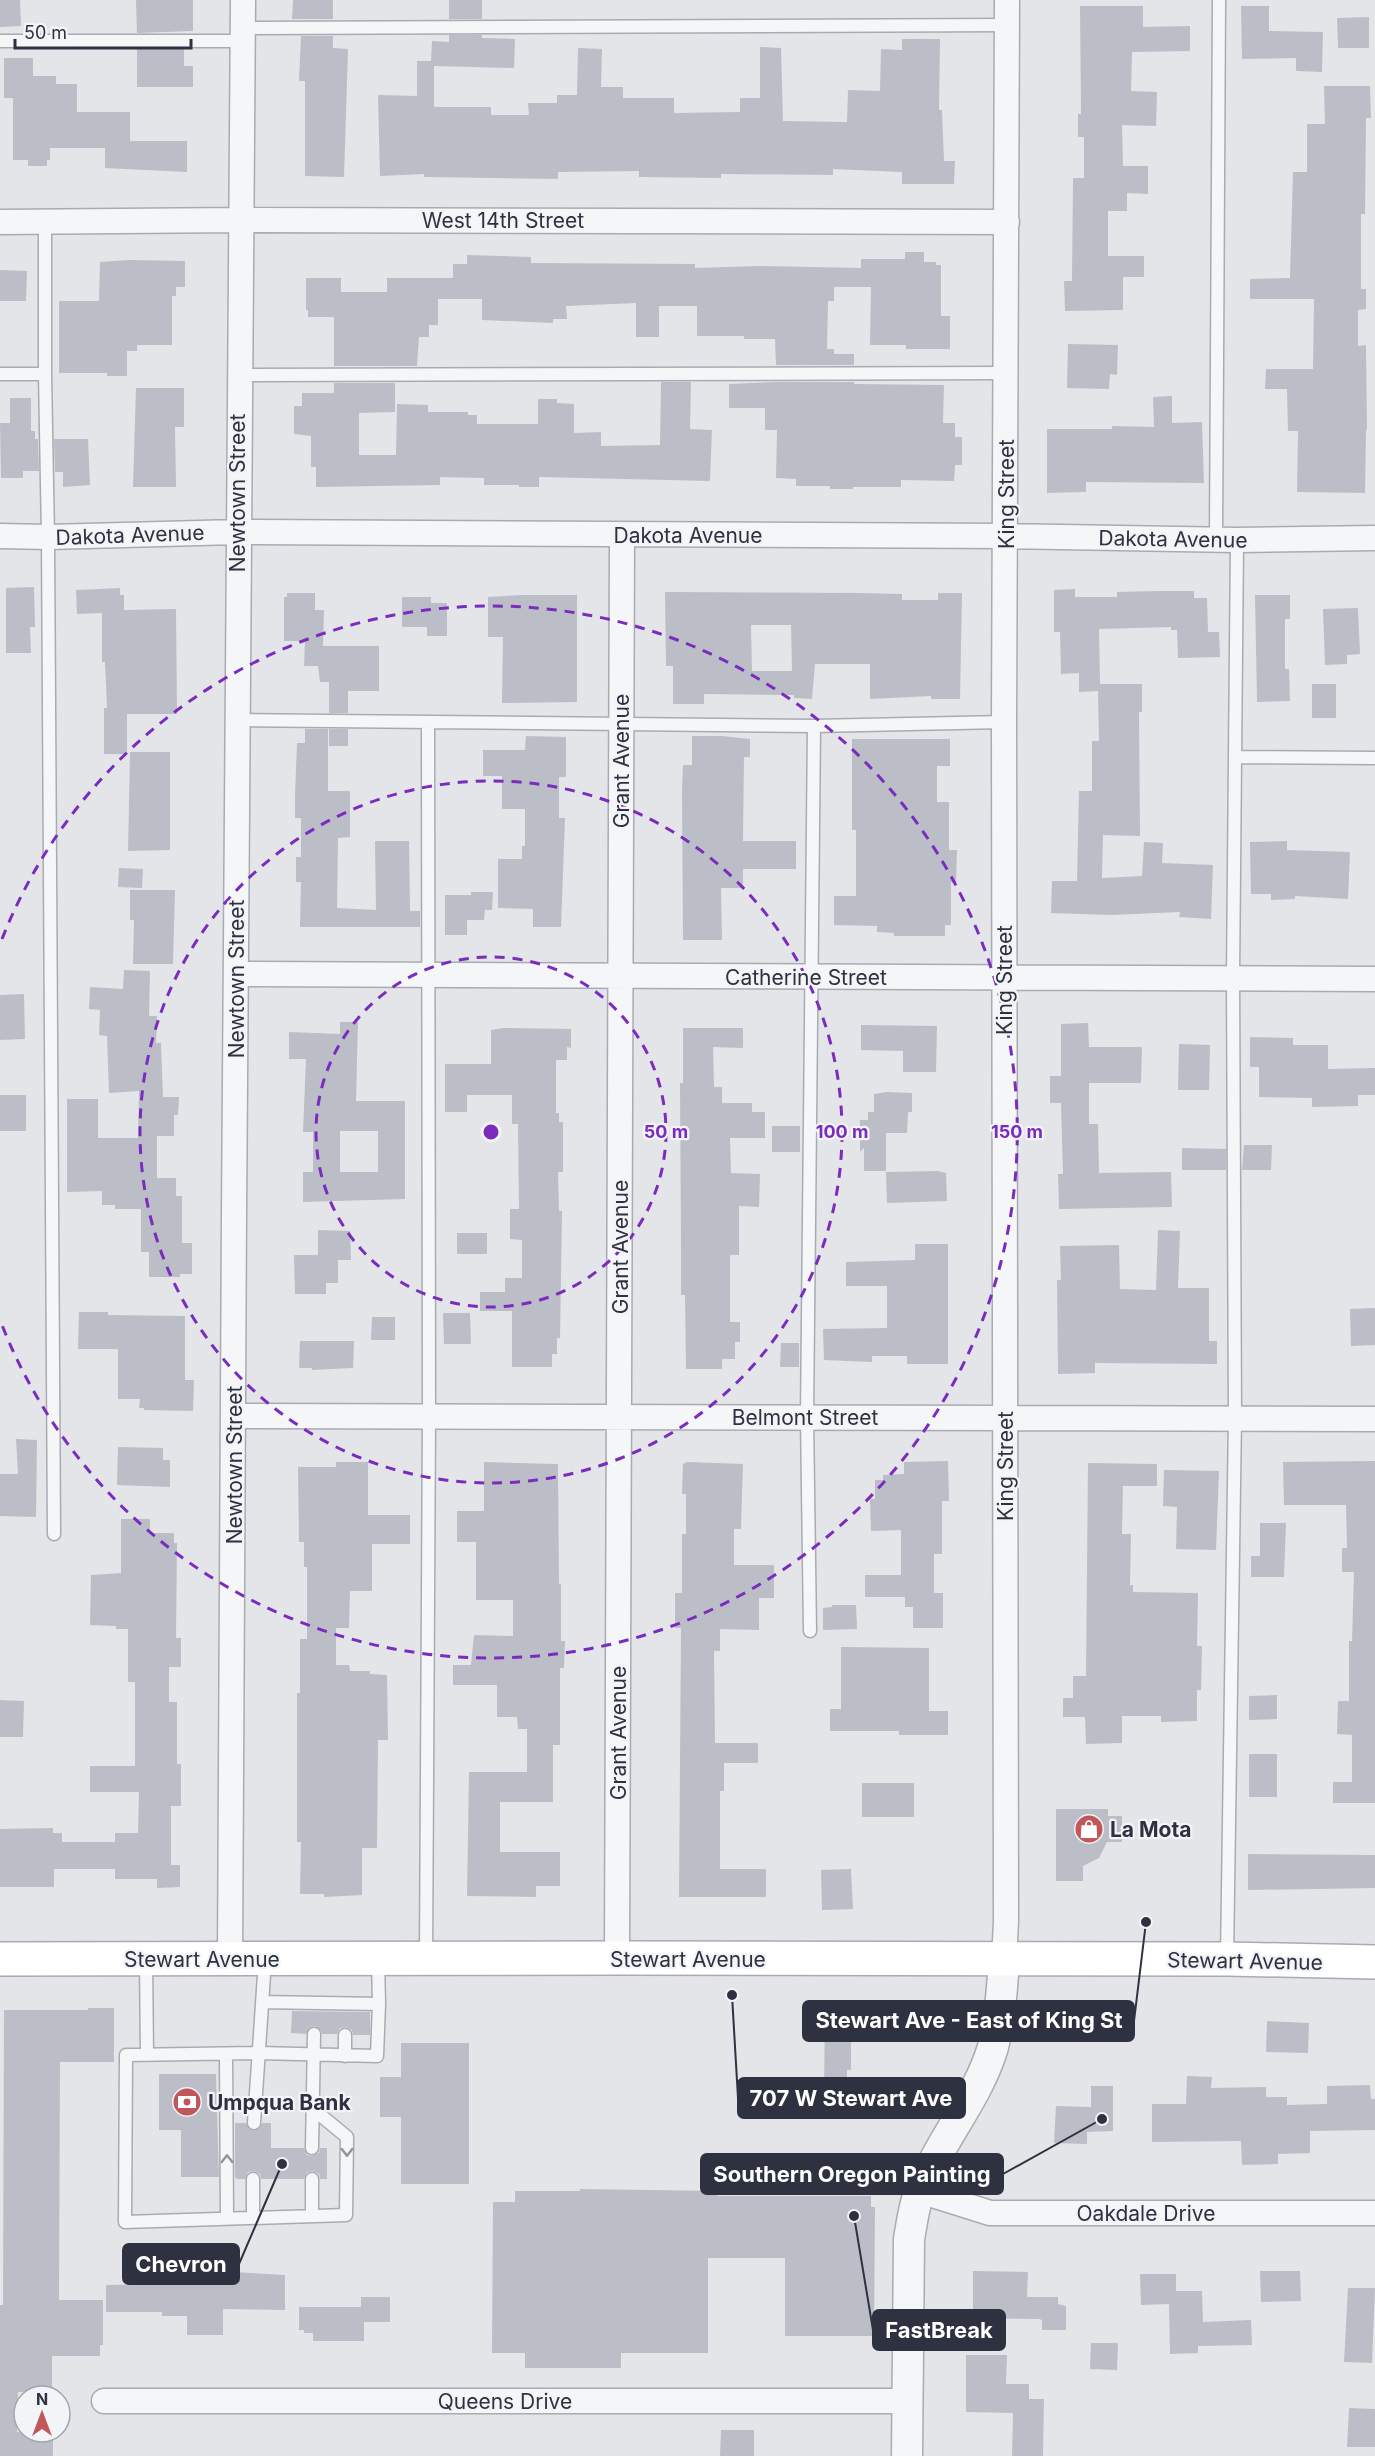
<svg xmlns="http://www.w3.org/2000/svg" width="1375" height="2456" viewBox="0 0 1375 2456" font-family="Inter,sans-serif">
  <rect width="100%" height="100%" fill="#e3e5e9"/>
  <!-- building -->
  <path fill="#bbbec6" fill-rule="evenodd" d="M0,0H20L21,26L0,27Z
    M136,0H193V31L137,33Z
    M293,0H333V19H292Z
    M449,0H482V19H449Z
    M1080,6H1143V27L1190,26V51L1132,52L1131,91L1157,92L1156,126L1122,125L1123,166H1148V194L1127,193V211H1108V256H1144V277H1123V310L1065,311L1064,281H1072L1073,178H1084V137H1078V114H1081Z
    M1241,6H1269V31L1323,32L1322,72L1296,71V58L1242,59Z
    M1369,17V48H1338L1337,18Z
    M449,35H482V38L515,39L514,68L434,66V107H491V115H529L528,103H557V95H577L578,48L602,49L601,87H623V98H674V113L740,112V98H760V47L781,48L783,121L847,122L848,90L880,91L881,49L902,50V39H940L939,110H942L944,161H955L954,184H902V172L833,169V175L721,174V178L639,177V171L558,172V179L424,177V174L380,176L378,95L417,96V61H431L432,41L449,42Z
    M301,36H333V48L348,49L344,177L305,176V81H299Z
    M137,49H184V66H193V87H137Z
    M4,58H33V76H56V84H77V112H130V141H187V172L105,168V148H50V160H47V166H28V160H13V98H4Z
    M1324,86H1370L1371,118H1366L1365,214H1361V289H1366V309L1358,310V346L1366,345L1367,430H1366L1365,493L1297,492L1298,431H1288L1287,389H1265L1266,369H1313L1314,299H1250V279L1290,278L1293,172H1307V124H1325Z
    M905,252H924V262H936V265H941V316H950V349H906V345H870L871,287H834V301H828L827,349H834V354H854V365H776L775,339H744V336H697V306H659V337H636V303L566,306L567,319H553V323L482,320V299H438V325H429V337H419L417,366H334V317H308V310H306V278H341V292H387V278H453V264H467V255L531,257V263L695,264V268L759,266L861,268V259H905Z
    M129,260L185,261V287H176V296H172V345H137V351H127V376H107V373H59V301H99L100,262Z
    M0,270L27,271L26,301H0Z
    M1068,344L1118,345L1117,375L1110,374L1109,389L1067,388Z
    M661,382H691L690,429L712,430L710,481L539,477V487H519V485H484V478L440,477V485L316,487V467H311V436L294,434V406H302V393H334V383H395V412L359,413V455H396L397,404L428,405V412H468V415H477V424H538V399H557V403L574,404V433L601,432V446L660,445Z
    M776,382H854V384L944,385L943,423H955V437H962V465H955L954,481L901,480V487H853V489H830V486H796V479L776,478L777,430H765V408H729V384Z
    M136,388H184V427H175L176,487H133Z
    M1172,396V423L1202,422L1204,483L1086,482V492L1047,493V429H1112V426L1154,427L1153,397Z
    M10,398H31V431H35V439H38L39,471H23V478H1L0,423H10Z
    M54,439H88L90,485L63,487V472H55Z
    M34,587L35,627H30L31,653H6V588Z
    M120,588V595H124V610L176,609L177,714H127V754H104V708H107L105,662H102V613L77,614L76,590Z
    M1075,589V597H1117V592L1158,591H1194V598H1207L1208,632H1219L1220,657L1178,658L1177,630H1171V627L1099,629L1100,684H1142V712H1139L1140,836L1103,835L1102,878L1142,876L1144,842L1163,843L1162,863L1213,865L1211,919L1179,917L1180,912L1111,915L1051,913L1052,881H1077L1079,791H1092V741H1099L1098,691L1079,692V673L1061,674L1060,632H1054V590Z
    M665,592L862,593L902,594V600H938V593H962L960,699H931V696L870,699V664H815L812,699L794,698V695L704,694V704H673V666H666ZM751,625H791L792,671H752Z
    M287,593H315V610H324L323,646H379V691H348V713H329V682H320L318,666H304L305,641H284V597H287Z
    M521,595H577V702L502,703L503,637H488V597Z
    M1255,595H1290V619H1285V669H1289L1290,701L1257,702Z
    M402,597H431V603H447V636H427V627H402Z
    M1358,608L1360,654L1347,655V664L1325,665L1323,609Z
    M1312,684H1336V718H1312Z
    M305,729H328V791H350V837L338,838L337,908L376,910L375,841H409L410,911H420V927H300L301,882H296V857H301V818H295V795L297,743H305Z
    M329,729H348V746H329Z
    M526,736L566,737V777H559V818H565L561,927H533V909L498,908V859H522V846H525V809H502V776H483V750H525Z
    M692,736H722L750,739V757H744L743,841H796V869H743V888H721L722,940H683L682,789L683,765H692Z
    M852,739H950V766H937V802H949V850H957L956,882H951V925H945V936H894V933L877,932V926L834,925V896H856V830H852Z
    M130,752H170V850L128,851Z
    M1287,841V850L1350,852L1348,899L1295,896V899L1271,900V894H1251L1250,842Z
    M119,868L143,869L142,888L118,887Z
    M130,890H175L173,964H133L134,920H130Z
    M471,892H493L492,910H485L484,920H467V935H445V895H471Z
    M124,970L150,971L149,1016H157L156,1043H161L163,1097H179L178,1115H174V1136H157V1178H176V1196H182V1243H192V1274H180V1277H149V1252H141V1209H115V1205H102V1191L67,1192V1099H98V1138H138L139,1091L109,1093L107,1036L99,1035L100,1010L89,1009L90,987L123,989Z
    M24,994L25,1039L0,1040V995Z
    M340,1022H358L356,1101H405V1199L303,1202V1172H313V1132H303L306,1059H289V1032L340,1034ZM340,1131H378V1172H340Z
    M1088,1023L1089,1047H1142L1141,1083H1089V1124H1098L1099,1173L1171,1172L1172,1207L1059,1209L1058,1174H1063L1061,1103H1050V1076H1061V1024Z
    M861,1025L937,1026L936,1072H903V1051L861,1050Z
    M503,1028L571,1029V1048L567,1047V1060H556V1113H559V1122H563V1172H558L559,1211H562L560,1338H557V1354H552V1367H512V1311H480V1292H505V1278H522V1240L510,1239V1209H519L518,1124H512V1095H467V1112H445V1064H491V1030Z
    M683,1028H743V1048L713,1047L714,1087H722V1103H752V1112H765V1138H730L731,1173L760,1174L759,1207L739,1206V1255H730V1322H740V1342H735V1359H722V1369H686L685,1295H681V1249L680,1083H683Z
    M1250,1037L1293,1038V1045H1328V1069L1375,1068V1095H1358V1106L1312,1107V1098L1259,1097V1067H1250Z
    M1179,1044L1210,1045L1209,1090H1178Z
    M887,1092L912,1093V1112H908L907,1133H886V1171H864V1148L860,1152V1120H868V1112H874V1094Z
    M0,1095H26V1131H0Z
    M772,1126H800V1152H772Z
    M1244,1145H1272L1271,1170H1242Z
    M1182,1148L1226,1149V1170H1182Z
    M938,1171L946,1173L947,1201L887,1203L886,1172Z
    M318,1230L350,1231L351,1260H338V1283H326V1294H295L294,1255H318Z
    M1158,1230L1180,1231L1178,1288H1209V1341H1217V1364L1095,1363V1373L1058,1374L1057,1280H1061L1060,1246L1119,1245L1120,1289L1156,1290Z
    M457,1233H487V1254H457Z
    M915,1244H948V1364H907V1356H872V1362L824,1360L823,1329L887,1328V1286H846V1262L915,1260Z
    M1375,1308V1345L1351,1346L1350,1309Z
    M79,1312H108V1315L185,1316V1380H194L193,1411L144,1410V1408H139L140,1399H118V1349H78Z
    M443,1313H470L471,1344H444Z
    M372,1317H395V1340H371Z
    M300,1341H354L353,1368L312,1370V1368H299Z
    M781,1343H799V1367H780Z
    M16,1439L37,1440L36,1517L0,1516V1474H18Z
    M118,1447L163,1448V1460H170V1487L117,1485Z
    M948,1461L949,1501H942V1554H934V1593H943V1628H913V1607H905V1597H865V1575H901V1530L871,1531L870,1499H875V1480H883V1475L904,1474V1462Z
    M1375,1461V1803H1333V1782H1352V1735L1337,1734L1338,1701H1349V1641H1352L1354,1572H1342V1548H1347L1346,1505H1284L1283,1462Z
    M336,1462H368V1515H410V1544H372V1591H350L349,1628H336V1665H349L350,1671H370V1674L387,1675L388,1740H378L377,1848H362V1895L324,1897V1894H300L301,1842H297V1693H300V1639H307V1567H304V1542H299L298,1467H336Z
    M484,1462L558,1464L559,1584H561V1641H565L564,1668H560V1745H553V1802H500V1852H560V1886H536V1897L467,1896L469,1772H527V1729H518L517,1717H497V1685H453V1665H471L474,1635L513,1636V1600H476V1542H457V1511H484Z
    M687,1462L743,1464L741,1529H734V1565H774V1598H759V1630L720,1629V1651H714L715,1743H758V1763H724V1791H720V1869H766V1897H679L681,1628H675V1593H682V1534H686V1494H682L683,1464Z
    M1088,1463L1157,1464V1486H1123L1122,1534H1131L1130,1585H1133V1592L1198,1593L1197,1646H1202L1201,1690H1197V1721L1161,1722V1716H1122V1743L1086,1744L1085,1717H1063V1698H1073V1676H1086Z
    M1164,1470L1219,1471L1216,1550L1176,1549L1177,1507L1163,1506Z
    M121,1519H150V1533H174V1543H177L176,1638H181V1667H169V1702H177V1764H181V1806H171V1865H180V1887L157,1888V1879H115V1869H54V1887H0V1829L53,1828V1833H62V1842H115V1833H138L139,1792H90V1766H135V1682H128V1629H116V1626L90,1625L91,1575L121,1573Z
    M1260,1523H1286L1284,1577H1251V1556H1260Z
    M832,1605H856L857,1629L823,1630V1608L832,1607Z
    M841,1647L929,1648V1711H948V1735H899V1731H830V1709H841Z
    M1277,1695V1719L1249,1720V1696Z
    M0,1700L24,1701L23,1737H0Z
    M1249,1754H1277V1797H1249Z
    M862,1783H914V1817H862Z
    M1056,1809H1108V1816H1122V1842H1107L1099,1858L1083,1866V1881H1056Z
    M1248,1854L1375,1855V1888L1248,1890Z
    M851,1869L853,1909L822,1910L821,1870Z
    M825,2005H851V2070H847V2092H824Z
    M88,2008H114V2062H60L59,2300H103V2345H100V2356H52V2392H18L17,2432H53V2456H0V2305H3L4,2010H88Z
    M292,2011L370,2012V2035H353L352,2030L346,2027L340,2028L337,2034H322L321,2030L315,2026L310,2027L306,2034L291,2033Z
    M1267,2021L1309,2023L1308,2053L1266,2052Z
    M401,2043H469V2184H401V2117H380V2077H401Z
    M159,2074H216L219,2177H181V2130H159Z
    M1187,2076L1212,2077L1211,2088L1266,2087V2097H1287V2105L1327,2104V2086L1370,2085L1371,2099H1375V2130L1310,2131V2153L1278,2154V2164L1242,2165L1241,2141L1152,2142V2104H1186Z
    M1091,2086H1113V2131L1087,2132V2144L1054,2143L1056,2106L1091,2107Z
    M235,2123H246L249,2129L254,2131L260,2128L262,2123H271V2148H304L307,2155L312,2156L319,2153L320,2148H327V2179H320L319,2174L313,2171L307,2172L304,2179H261L260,2174L254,2171L248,2172L245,2179H237L235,2177Z
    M580,2189L718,2191V2196H871V2207H875L874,2336H785V2258H708V2353H621V2368H525V2353H492L493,2202H515V2191H580Z
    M973,2271L1028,2272L1027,2297H1058V2304L1066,2306V2330H1042V2320L1039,2319L973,2318Z
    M1260,2271H1300L1301,2301L1261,2302Z
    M232,2272L285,2275V2310L223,2309V2335H187V2316H162V2312H106V2285L232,2283Z
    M1140,2274H1176V2291H1202L1203,2322L1251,2320L1252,2345L1198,2346V2353L1170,2354L1169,2304L1141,2305Z
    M1348,2288H1375L1372,2363L1344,2362Z
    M361,2297H390V2322H364V2341H313V2333H304V2330H299V2307H361Z
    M1091,2343H1118L1117,2370L1090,2369Z
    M966,2355H1007L1006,2384H1029V2399H1044L1043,2456H1012L1013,2413L966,2412Z
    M1349,2408L1375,2409V2447H1347Z
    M721,2430H754V2456H720Z"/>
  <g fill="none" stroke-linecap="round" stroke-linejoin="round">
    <!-- service casing -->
    <g stroke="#a9abb3" stroke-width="15">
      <path id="service" d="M242,28L1008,25
        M0,41H243
        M0,374H45V222
        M45,374L48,537L54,1534
        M237,375L1007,373
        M1216,538L1219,0
        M237,720L814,726L1004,722
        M1237,757L1375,758
        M810,1631L807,1417L814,726
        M426,1957L429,1416L428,722
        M1227,1958L1235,1417L1233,977L1237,540
        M378,1960L379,2004
        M146,1961L147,2055
        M262,2002L379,2004L377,2056L259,2053L126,2055L125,2222L346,2215L347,2137L313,2109
        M345,2035V2056
        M226,2054L227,2218
        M254,2123L265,1960
        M312,2148L314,2034
        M312,2179V2216
        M253,2217V2179"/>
    </g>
    <!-- minor casing -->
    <g stroke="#a9abb3" stroke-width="27">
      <path id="minor" d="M0,222L239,220L1007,222
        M0,536L48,537L237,532L1006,536L1237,540L1375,538
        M236,974L1375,979
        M234,1416L1375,1419
        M617,1958L622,535
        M230,1959C235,1306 234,653 243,0
        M1004,1961L1006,1921L1004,722L1007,0
        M920,2191L990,2213H1375
        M104,2401H907"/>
    </g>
    <!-- tertiary casing -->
    <g stroke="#a9abb3" stroke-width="33">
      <path id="tertiary" d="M907,2456L909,2239C912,2222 914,2205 920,2190C940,2140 978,2098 993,2047C1000,2019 1002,1989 1004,1961"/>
    </g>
    <!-- secondary casing -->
    <g stroke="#a9abb3" stroke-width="36">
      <path id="secondary" d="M0,1959L617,1958L1227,1959L1375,1962"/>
    </g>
    <!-- service -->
    <use href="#service" stroke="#f5f6f8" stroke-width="12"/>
    <!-- minor -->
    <use href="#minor" stroke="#f5f6f8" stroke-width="24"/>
    <!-- tertiary -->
    <use href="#tertiary" stroke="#f5f6f8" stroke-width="30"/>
    <!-- secondary -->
    <use href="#secondary" stroke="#fff" stroke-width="33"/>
  </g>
  <!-- one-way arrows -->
  <defs><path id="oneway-chevron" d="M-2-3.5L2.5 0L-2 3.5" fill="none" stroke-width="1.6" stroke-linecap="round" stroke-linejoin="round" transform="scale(1.5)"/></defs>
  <g stroke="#91949c">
    <use href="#oneway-chevron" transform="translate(347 2152) rotate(90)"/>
    <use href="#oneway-chevron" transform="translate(227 2159) rotate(-90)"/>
  </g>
  <!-- distance rings -->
  <g fill="none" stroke="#7b2cbf" stroke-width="3" stroke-dasharray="10 8">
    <circle cx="491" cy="1132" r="175"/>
    <circle cx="491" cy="1132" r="351"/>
    <path d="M2 939A526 526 0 1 1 2 1325"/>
  </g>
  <!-- icons -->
  <defs>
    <g id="shop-disc" transform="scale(1.5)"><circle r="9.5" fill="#bf575b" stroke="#f2f4f7"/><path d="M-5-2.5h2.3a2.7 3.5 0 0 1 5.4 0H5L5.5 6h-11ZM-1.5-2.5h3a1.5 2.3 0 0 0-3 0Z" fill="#fff"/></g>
    <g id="bank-disc" transform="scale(1.5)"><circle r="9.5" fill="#bf575b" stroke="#f2f4f7"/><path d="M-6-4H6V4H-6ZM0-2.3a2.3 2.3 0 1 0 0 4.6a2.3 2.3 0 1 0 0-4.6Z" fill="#fff"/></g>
  </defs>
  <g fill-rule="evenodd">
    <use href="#shop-disc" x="1089" y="1829"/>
    <use href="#bank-disc" x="187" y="2102"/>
  </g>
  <g text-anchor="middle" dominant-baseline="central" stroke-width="4.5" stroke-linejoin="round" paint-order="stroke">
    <!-- street labels -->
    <g font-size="21" fill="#2d3140" stroke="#f2f4f7">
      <text x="503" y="220">West 14th Street</text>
      <text transform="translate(237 493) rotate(-90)">Newtown Street</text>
      <text transform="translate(1006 494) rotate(-90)">King Street</text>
      <text transform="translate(130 535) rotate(-2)">Dakota Avenue</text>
      <text x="688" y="535">Dakota Avenue</text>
      <text transform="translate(1173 539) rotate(1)">Dakota Avenue</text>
      <text transform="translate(621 761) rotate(-90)">Grant Avenue</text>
      <text x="806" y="977">Catherine Street</text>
      <text transform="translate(236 979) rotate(-90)">Newtown Street</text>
      <text transform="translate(1004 980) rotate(-90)">King Street</text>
      <text transform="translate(620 1247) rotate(-90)">Grant Avenue</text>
      <text x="805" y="1417">Belmont Street</text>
      <text transform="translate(234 1465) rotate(-90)">Newtown Street</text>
      <text transform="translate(1005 1466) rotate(-90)">King Street</text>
      <text transform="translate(618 1733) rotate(-90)">Grant Avenue</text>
      <text x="202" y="1959">Stewart Avenue</text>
      <text x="688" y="1959">Stewart Avenue</text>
      <text transform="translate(1245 1961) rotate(1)">Stewart Avenue</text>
      <text x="1146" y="2213">Oakdale Drive</text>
      <text x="505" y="2401">Queens Drive</text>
    </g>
    <!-- poi labels -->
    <g font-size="21" font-weight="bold" fill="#2d3140" stroke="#f2f4f7" text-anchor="start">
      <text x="1110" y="1829">La Mota</text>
      <text x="208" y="2102">Umpqua Bank</text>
    </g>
  </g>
  <circle cx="491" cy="1132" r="9" fill="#7b2cbf" stroke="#f2f4f7" stroke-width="3"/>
  <g font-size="18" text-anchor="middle" font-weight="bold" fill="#7b2cbf" stroke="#f2f4f7" stroke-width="4.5" stroke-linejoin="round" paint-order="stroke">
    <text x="666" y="1138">50 m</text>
    <text x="842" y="1138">100 m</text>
    <text x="1017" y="1138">150 m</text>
  </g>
  <!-- callouts -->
  <path fill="none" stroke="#2d3140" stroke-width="2" d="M1146 1922L1134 2021M732 1995L738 2098M1102 2119L1003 2174M282 2164L239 2264M854 2216L873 2330"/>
  <g fill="#2d3140" stroke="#f2f4f7" stroke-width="2">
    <circle cx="1146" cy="1922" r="6"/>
    <circle cx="732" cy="1995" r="6"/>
    <circle cx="1102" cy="2119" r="6"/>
    <circle cx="282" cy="2164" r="6"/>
    <circle cx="854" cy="2216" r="6"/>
  </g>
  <g fill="#2d3140" stroke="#2d3140" stroke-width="2">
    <rect x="803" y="2001" width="331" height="40" rx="6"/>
    <rect x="738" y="2078" width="227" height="40" rx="6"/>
    <rect x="701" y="2154" width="302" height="40" rx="6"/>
    <rect x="123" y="2244" width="116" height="40" rx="6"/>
    <rect x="873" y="2310" width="132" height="40" rx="6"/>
  </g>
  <g font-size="22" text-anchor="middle" font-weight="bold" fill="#fff">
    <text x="969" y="2028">Stewart Ave - East of King St</text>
    <text x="851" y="2106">707 W Stewart Ave</text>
    <text x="852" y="2182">Southern Oregon Painting</text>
    <text x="181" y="2272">Chevron</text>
    <text x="939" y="2338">FastBreak</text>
  </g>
  <!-- north arrow -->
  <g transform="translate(42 2414)"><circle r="28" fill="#f2f4f7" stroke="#a3a6ae" stroke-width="1.5"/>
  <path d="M0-4.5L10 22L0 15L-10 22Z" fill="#bf575b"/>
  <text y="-9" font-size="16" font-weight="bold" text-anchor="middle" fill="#2d3140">N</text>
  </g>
  <!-- scale -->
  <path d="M15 39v9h176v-9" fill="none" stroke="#2d3140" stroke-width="3"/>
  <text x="24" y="39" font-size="18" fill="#2d3140" stroke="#f2f4f7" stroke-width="4.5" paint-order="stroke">50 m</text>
</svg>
